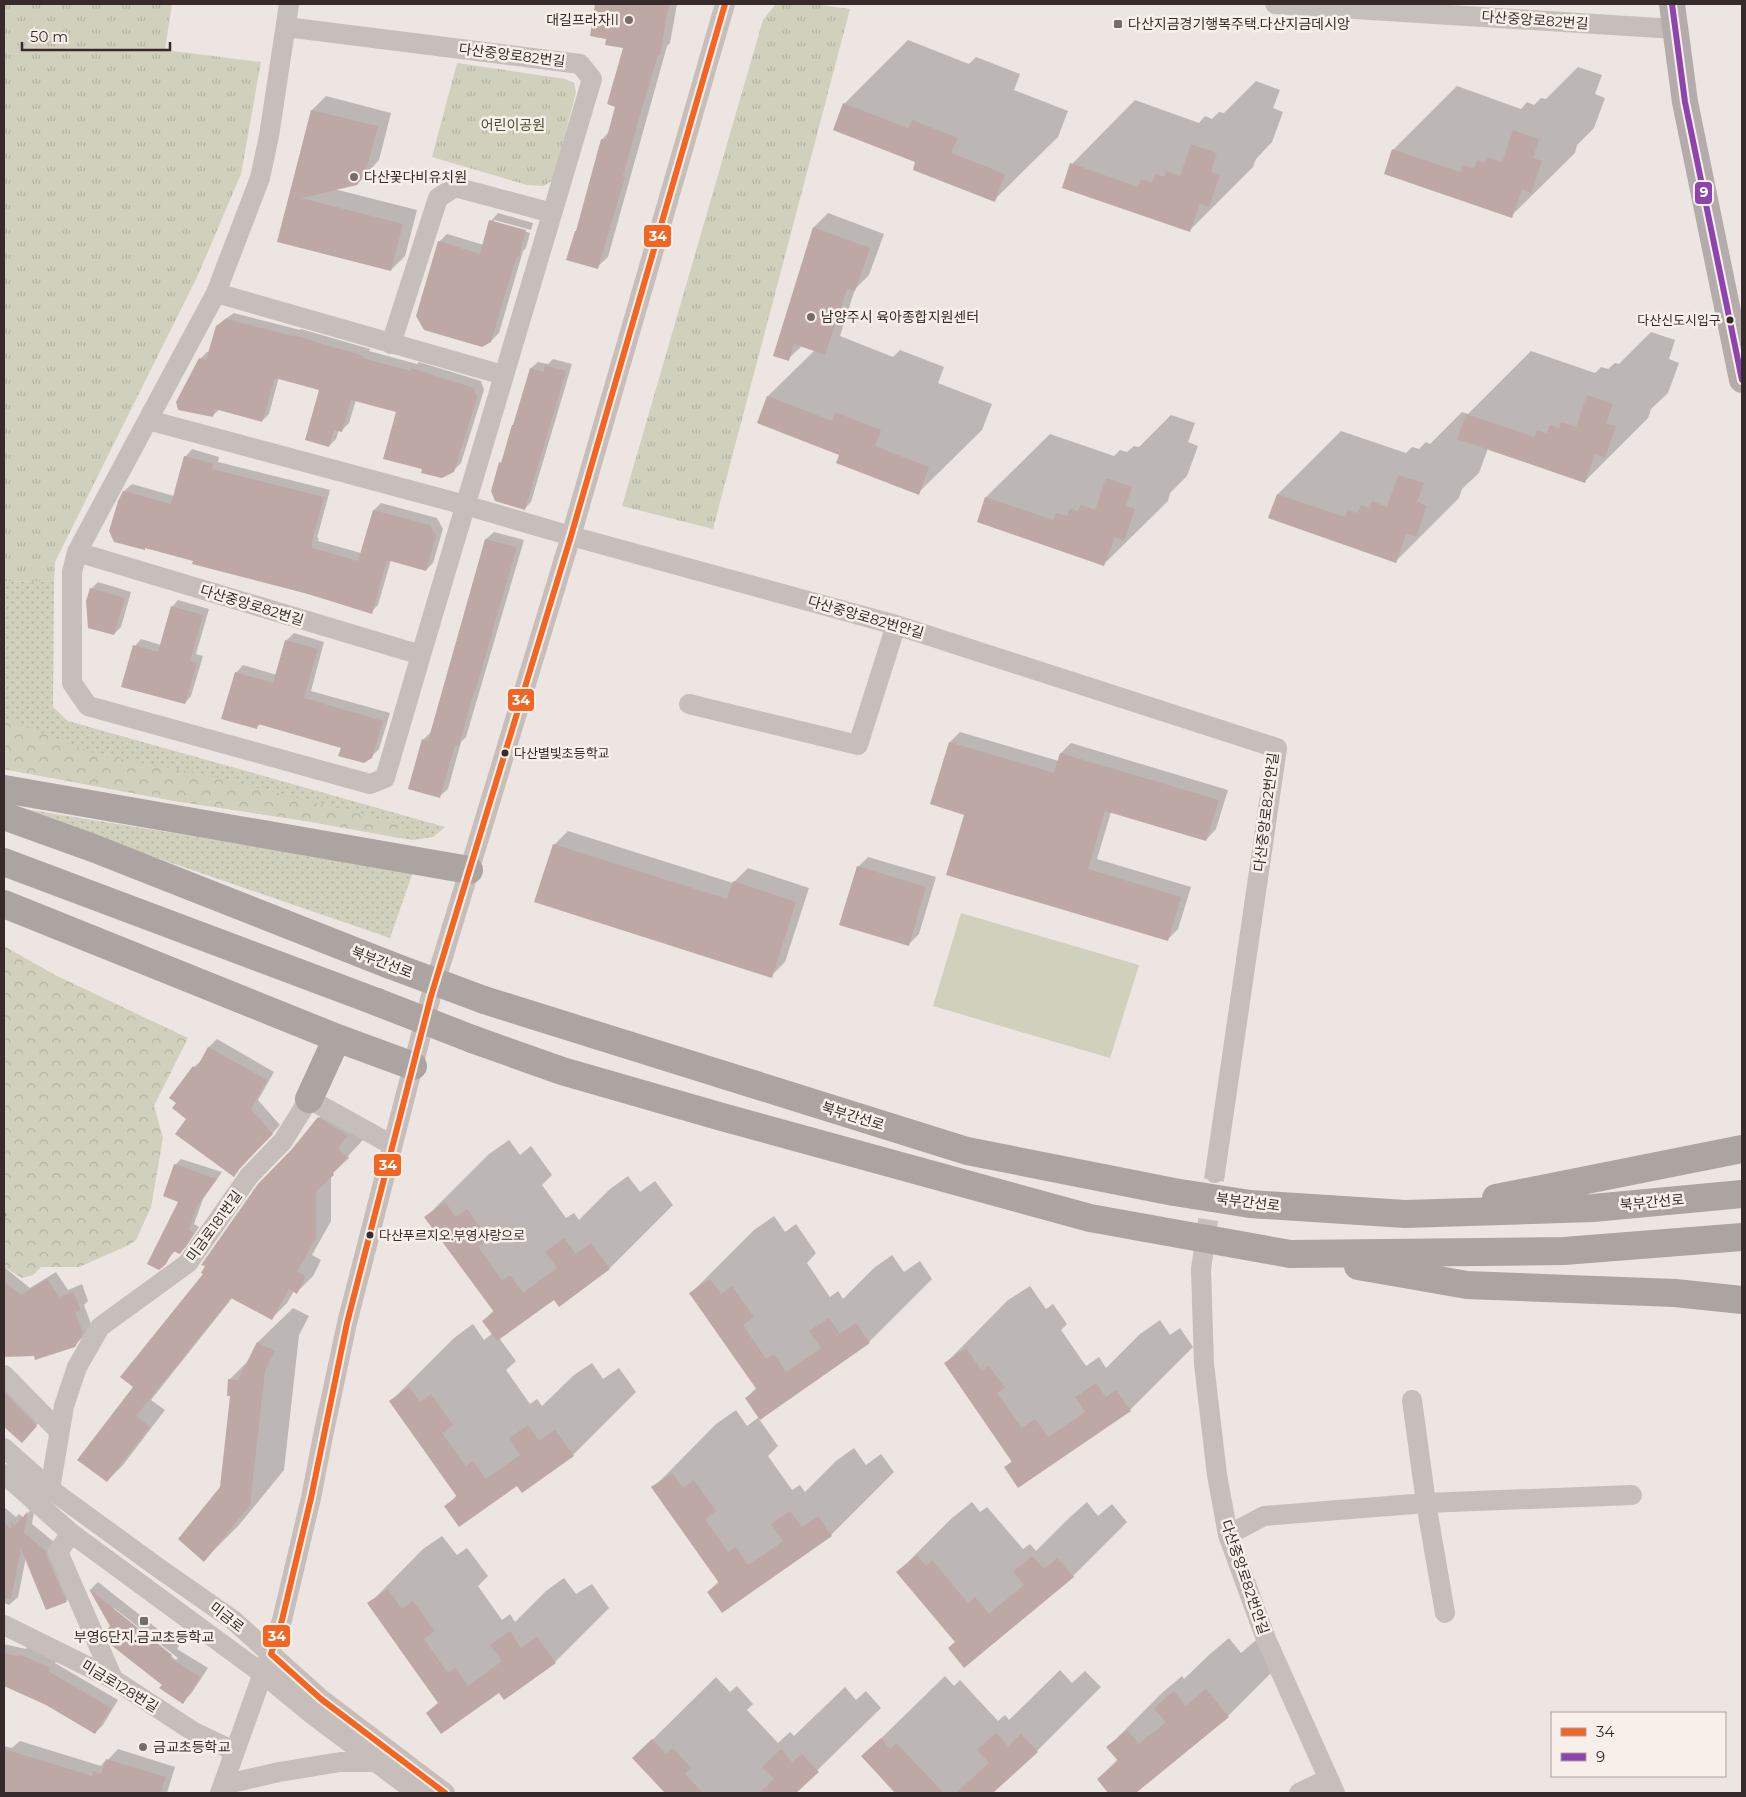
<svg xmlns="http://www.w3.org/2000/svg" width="1746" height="1797" viewBox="0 0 1746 1797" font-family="Montserrat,'Noto Sans KR',sans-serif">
  <defs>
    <pattern id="grass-dots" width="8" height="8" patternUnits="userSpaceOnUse" patternTransform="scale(1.25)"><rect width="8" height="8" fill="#d0d0bd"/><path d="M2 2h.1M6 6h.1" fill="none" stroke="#b3b3a3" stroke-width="1.8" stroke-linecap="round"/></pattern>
    <pattern id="forest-crowns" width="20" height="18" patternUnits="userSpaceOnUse" patternTransform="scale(1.25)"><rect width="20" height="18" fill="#d0d0bd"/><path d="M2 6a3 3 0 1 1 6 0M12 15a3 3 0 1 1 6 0" fill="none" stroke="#b3b3a3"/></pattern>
    <pattern id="park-tufts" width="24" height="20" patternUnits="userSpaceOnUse" patternTransform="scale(1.25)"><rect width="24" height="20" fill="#d0d0bd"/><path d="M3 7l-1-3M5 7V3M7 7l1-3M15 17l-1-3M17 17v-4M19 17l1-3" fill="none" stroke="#b3b3a3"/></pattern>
  </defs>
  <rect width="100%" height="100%" fill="#ece5e2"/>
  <!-- grass -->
  <path fill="url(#grass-dots)" d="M4,581L54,582L53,707L68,721L445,827L433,837L412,840L306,821L175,801L4,769Z
    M6,806L413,872L390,938Z"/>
  <!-- forest -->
  <path fill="url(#forest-crowns)" d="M4,718L99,755L207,775L399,824L408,831L400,838L306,821L175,801L4,769Z
    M4,946L55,975L188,1038L154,1106L163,1138L151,1207L136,1240L129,1245L79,1267H41L33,1275L22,1278L4,1267Z"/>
  <!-- park -->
  <path fill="url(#park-tufts)" d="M4,4H172L165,50L261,62L241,174L198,275L55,562L54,582L4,581Z
    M776,4H814L850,9L713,529L622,506L763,20Z
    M457,63L565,79L574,83L576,92L553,180L544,186L527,185L432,157Z"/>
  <!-- garden -->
  <path fill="#d0d0bd" d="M961,913L1139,965L1110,1058L933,1006Z"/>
  <!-- shadow -->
  <path fill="#0003" fill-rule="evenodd" d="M597,4H677L670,43L667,46L608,257L597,267L576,231L578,228L602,139L609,132L617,106L624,48L607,38L591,35Z
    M908,40L969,64L976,57L1020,74L1014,90L1068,111L1058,137L994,200L917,162L834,130L844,104Z
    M1578,67L1602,75L1595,94L1605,98L1594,128L1577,145L1575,153L1511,216L1393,150L1457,86L1521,109L1527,102L1534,105L1541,98L1546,99Z
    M1256,81L1280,90L1273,108L1283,112L1272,142L1256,159L1253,167L1189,231L1072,164L1135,100L1199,123L1205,116L1212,119L1219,112L1224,113Z
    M326,96L391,113L379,160L357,184L334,189L417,210L405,256L391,270L279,241L312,110Z
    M498,213L533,223L531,230L494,220V222L530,233L526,248L523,251L499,333L491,341L439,242L447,234L484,245L491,221Z
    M828,213L884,234L869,275L855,289L840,336L893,357L900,350L944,367L938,383L992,404L982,430L918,493L841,455L758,423L768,396L815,350L802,346L788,359L814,227Z
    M234,313L300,330L301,329L370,349L369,351L417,364L419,362L481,381L484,390L461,463L453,471L424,469L398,411L356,400L349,423L342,430H339L336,439L329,446L320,389L279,377L269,414L262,421L220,409L212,416L200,359L207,352H209L217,326L225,319Z
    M1651,332L1675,340L1669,359L1679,363L1668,393L1651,409L1648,418L1585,481L1488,448L1479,473L1462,489L1459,498L1396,561L1270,518L1278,494L1341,431L1406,453L1412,447L1419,449L1426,442L1430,444L1462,412L1468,414L1531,351L1595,373L1601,367L1608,369L1615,363L1619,364Z
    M553,359L572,364L531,502L524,509L500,463L503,460L515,423L531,368L538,362L548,364Z
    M1171,415L1195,423L1188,442L1198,446L1187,476L1170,493L1168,501L1104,564L978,521L986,497L1050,434L1114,456L1120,450L1127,452L1134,446L1139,447Z
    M192,449L219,457L218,462L330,490L317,538H319L318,541L361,553L374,510L381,503L437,518L443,529L433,563L426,570L391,560L378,605L371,612L146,547L144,549L124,491L132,484L174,496L185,457Z
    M494,532L524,540L466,737L461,742L448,789L440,796L423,740L431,732L486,539Z
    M98,582L131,592L121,627L114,634L91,589Z
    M178,600L209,609L196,654L203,656L191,696L185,703L135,646L141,639L161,645L172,607Z
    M294,633L324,642L311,691L390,713L379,749L371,757L342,747L261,723L256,728L236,673L243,665L277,675L286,641Z
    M960,732L1059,761L1061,753L1071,743L1228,790L1216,829L1206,840L1111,812L1097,859L1191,887L1178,929L1168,939L965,814L950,742Z
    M568,831L733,883L748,868L809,888L785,962L771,976L554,845Z
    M868,857L936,877L919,934L909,944L858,867Z
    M217,1039L274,1072L258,1100L280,1125L234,1175L188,1118L178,1102L194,1067L202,1060L209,1047Z
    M335,1102L353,1131L363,1140L348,1156L349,1158L331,1175V1221L312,1255L321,1260L313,1276L297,1292L294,1291L287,1303L271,1319L233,1297L151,1400L165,1410L123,1465L107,1481L135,1386L205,1274L293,1150L319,1118Z
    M509,1140L520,1155L531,1146L552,1175L542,1185L566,1218L574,1213L579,1220L610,1189L628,1176L640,1192L655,1181L673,1205L610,1268L560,1305L554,1298L499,1338L516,1361L506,1370L530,1404L537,1399L542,1406L574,1375L592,1363L603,1379L619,1368L636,1392L573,1455L518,1484L446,1506L457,1495L390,1402L454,1338L473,1324L484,1340L493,1333L483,1321L494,1310L426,1217L489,1154Z
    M181,1159L222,1172L203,1199L194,1224L199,1227L186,1247L179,1253L175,1251L165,1263L180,1201L175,1165Z
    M4,1211L7,1215L4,1218Z
    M774,1216L785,1232L796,1224L816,1253L807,1263L830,1297L838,1291L843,1299L874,1268L892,1255L904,1272L920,1261L932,1279L869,1342L759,1419L778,1446L768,1456L792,1490L800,1485L805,1492L836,1461L854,1448L866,1465L881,1454L894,1472L831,1535L708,1592L719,1581L653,1488L716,1424L736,1410L747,1426L759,1417L746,1398L757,1387L691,1293L754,1230Z
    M4,1267L30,1288L56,1272L68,1290L82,1284L88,1301L84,1305L91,1324L83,1337L74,1346L35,1355L4,1356Z
    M1030,1286L1046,1309L1053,1304L1067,1324L1061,1330L1086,1366L1099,1357L1106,1368L1140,1334L1160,1320L1170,1335L1180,1328L1193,1347L1130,1410L1005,1467L1012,1461L945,1364L1008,1300Z
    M293,1308L309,1316L299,1335L284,1470L239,1525L204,1560L221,1487L231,1395L229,1380L249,1360L258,1342Z
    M4,1374L44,1417L22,1441L4,1425Z
    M972,1502L980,1512L987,1507L1023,1549L1030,1544L1036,1551L1069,1518L1087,1502L1098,1516L1112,1504L1127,1522L1073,1576L956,1641L898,1572L952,1518Z
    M35,1505L32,1524L54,1542L74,1593L66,1601L26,1557L18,1597L9,1605L4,1603V1507L16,1517L19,1514L24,1518Z
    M442,1536L457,1555L467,1548L488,1576L478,1586L502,1620L510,1614L515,1622L546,1591L564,1578L576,1594L592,1584L609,1608L555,1662L499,1691L428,1713L439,1702L369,1604L423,1549Z
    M98,1582L179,1646L177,1649L208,1668L191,1694L182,1702L163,1685L111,1627L90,1590ZM114,1608L178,1658L176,1660L114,1611Z
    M1261,1636L1282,1662L1228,1716L1134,1793H1110L1098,1779L1118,1759L1108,1747L1162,1693L1182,1676L1184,1679L1210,1654L1229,1638L1241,1653Z
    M4,1644L26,1649L27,1647L57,1660L55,1663L118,1700L103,1725L95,1733L46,1704L4,1685Z
    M1060,1670L1072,1683L1085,1671L1101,1687L1037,1751L991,1793H897L863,1756L945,1676L954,1686L960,1680L998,1721L1005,1715L1009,1720Z
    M716,1677L730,1692L737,1686L753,1704L747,1710L778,1743L790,1732L794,1736L845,1687L856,1700L866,1691L881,1708L794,1793H667L634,1758Z
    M20,1741L101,1766L105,1761L106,1762L118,1749L175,1767L167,1793H4V1746L12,1748Z"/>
  <!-- building -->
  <path fill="#bea8a6" d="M595,4H669L660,55H658L638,122L623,176L625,177L598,269L566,260L575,231H576L601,139L606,140L615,107L607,104L623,48L605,45L606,39L590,36Z
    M843,103L908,128L912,120L958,138L951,153L1005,174L995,202L913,170L915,162L833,130Z
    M311,110L378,126L365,175L357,185L301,198L403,224L391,271L277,242Z
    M1513,130L1539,139L1533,158L1542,161L1531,193L1522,189L1512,218L1384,174L1392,149L1460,172L1463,165L1474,169L1477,160L1485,163L1488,157L1502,162Z
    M1191,144L1217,153L1211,172L1220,175L1209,207L1200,204L1190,232L1062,188L1070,163L1138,187L1141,179L1152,183L1155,174L1164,177L1166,171L1180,176Z
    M489,220L526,230L519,257L517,256L504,298L491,342L482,347L424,330L416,316L438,241L480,254Z
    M813,227L870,248L855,291L847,289L825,355L794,344L789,361L773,356Z
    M226,319L293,336V335L364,356L363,358L410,371L411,368L474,388L477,397L454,472L442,478L421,473L422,469L383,459L396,412L351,400L342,432L334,430L329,447L305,440L319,390L275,378L262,422L215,409L213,417L178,410L176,402L199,358L206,360L216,326Z
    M545,365L566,371L525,510L495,501L491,491L499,462L501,463L512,425H513L530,368L544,372Z
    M1587,395L1613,404L1606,423L1616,426L1605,458L1595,454L1585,483L1457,439L1466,414L1534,437L1537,430L1547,433L1550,425L1559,428L1561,422L1576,427Z
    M767,396L832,421L835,412L881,430L875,446L929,467L919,495L836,463L839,455L757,423Z
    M184,456L213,464L212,469L324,497L311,545H312V548L358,561L373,510L430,525L436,536L426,571L387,560L372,614L308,594L192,564L193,561L145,548V550L114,542L109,531L118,501L123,491L171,504Z
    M1398,475L1424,483L1417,502L1427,506L1416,537L1406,534L1396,563L1268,518L1277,494L1345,517L1348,510L1358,513L1361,505L1370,508L1372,501L1387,507Z
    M1106,478L1132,487L1126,506L1135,509L1124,541L1115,537L1104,566L977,522L985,497L1053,520L1056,513L1067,516L1070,508L1078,511L1081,505L1095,510Z
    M485,539L517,547L475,692H474L459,746L455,745L440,798L408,789L422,739L428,741Z
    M90,588L125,598L114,635L88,628L86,601Z
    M171,606L203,615L190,661L197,663L185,704L121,687L133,645L158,652Z
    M285,640L318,649L304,698L383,721L372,758L364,763L338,756L341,748L258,724L257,729L221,719L235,672L273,683Z
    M949,742L1054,773L1060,753L1219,800L1206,841L1105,811L1088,869L1181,897L1168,941L946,875L964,815L930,804Z
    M553,844L727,899L733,881L796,902L772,978L534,902Z
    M857,866L926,887L909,946L839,925Z
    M208,1047L267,1080L251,1109L273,1134L240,1168L234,1177L175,1134L186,1119L172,1108L176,1103L169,1098L193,1066L196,1069Z
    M318,1117L348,1135L338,1148L347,1157L333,1173L334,1175L316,1191V1238L297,1272L306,1276L297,1294L289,1289L272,1320L231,1298L136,1416L150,1427L107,1482L77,1460L133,1387L120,1377L203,1274L201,1273L205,1266L201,1265L258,1184L292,1149Z
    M174,1164L217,1179L197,1206L189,1230L194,1233L180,1254L173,1251L166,1264L159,1270L147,1264L178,1202L163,1196Z
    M445,1202L456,1217L467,1209L489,1239L478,1247L502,1280L510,1275L523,1293L557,1268L545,1252L564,1238L576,1254L591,1243L610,1269L559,1307L554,1300L497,1341L482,1321L494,1312L424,1217Z
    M47,1279L59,1297L73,1292L81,1310L75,1312L83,1333L75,1347L35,1360L34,1356L4,1357V1282L21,1295Z
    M710,1279L721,1294L732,1286L754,1317L743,1325L766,1359L774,1354L786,1372L821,1348L809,1331L829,1318L840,1334L856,1323L870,1343L760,1420L745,1398L757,1390L689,1293Z
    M257,1342L275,1351L265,1371L250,1505L204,1562L178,1539L220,1487L230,1396H227L228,1379L238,1380Z
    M966,1348L982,1371L989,1366L1005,1388L997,1393L1022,1428L1035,1419L1048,1437L1085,1412L1075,1397L1096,1383L1106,1397L1116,1390L1131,1411L1018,1488L1004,1467L1012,1462L944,1363Z
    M409,1387L420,1402L431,1394L453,1425L442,1433L466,1466L473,1461L486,1479L520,1455L509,1438L528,1425L539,1441L555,1430L574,1456L522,1493L517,1486L459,1527L444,1506L457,1497L389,1401Z
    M4,1392L37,1426L22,1443L4,1427Z
    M672,1473L683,1488L694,1480L716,1511L705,1519L728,1552L736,1547L748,1565L783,1541L771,1524L790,1511L802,1527L818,1516L832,1536L722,1613L707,1592L719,1583L651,1487Z
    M28,1511L24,1533L46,1551L47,1557L67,1602L46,1610L21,1549L11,1599L4,1598V1522L12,1530L10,1521L15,1526Z
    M917,1555L926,1566L932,1560L968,1603L975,1597L989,1614L1024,1585L1013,1572L1032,1556L1044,1569L1057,1558L1074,1577L964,1668L948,1648L955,1642L896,1572Z
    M89,1589L172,1655L170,1658L200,1677L183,1704L159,1688L162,1685L111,1645L105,1632L110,1626Z
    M388,1589L402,1609L413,1601L435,1631L424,1639L448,1673L455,1668L468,1686L502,1661L490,1645L510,1631L521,1648L537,1637L556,1663L504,1700L499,1693L441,1734L426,1713L438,1703L367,1603Z
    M4,1653L18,1656L19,1654L50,1668L48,1671L111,1708L95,1734L46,1705L4,1686Z
    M1206,1689L1229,1717L1136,1793H1108L1097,1779L1118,1761L1106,1747L1127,1730L1139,1744L1166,1722L1154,1708L1174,1691L1186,1706Z
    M996,1733L1008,1746L1021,1734L1038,1752L993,1793H956L989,1763L977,1750Z
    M881,1738L890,1749L896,1743L944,1793H895L861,1756Z
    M652,1739L666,1754L673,1748L691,1768L685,1774L703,1793H665L632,1758Z
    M4,1749L92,1776L93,1771L101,1774L106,1759L166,1777L161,1793H4Z
    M781,1749L792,1762L802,1754L819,1772L796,1793H759L774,1779L762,1767Z"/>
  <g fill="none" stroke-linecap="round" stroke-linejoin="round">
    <!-- minor-tunnel -->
    <path stroke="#c8c0bd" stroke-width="20" stroke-dasharray="20 10" stroke-linecap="butt" d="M1201,1269L1215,1173"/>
    <!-- minor -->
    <path stroke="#c5bebb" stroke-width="20" d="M1275,4L1675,29
      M286,27L580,64L592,79L421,655L77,552L216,293L260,178L269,136L289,4
      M216,293L503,375
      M391,344L438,198L455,187L552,213
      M148,420L465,505L571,536L896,625L1277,748L1215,1173
      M77,552L72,572V683L88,706L370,784L385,778L421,655
      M689,704L858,745L896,625
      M1201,1269L1204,1364L1217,1475L1228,1535L1266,1639L1335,1793
      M4,1375L59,1431
      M1412,1400L1426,1503L1445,1613
      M4,1448L50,1489L160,1569L233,1620L321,1699L445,1793
      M4,1474L71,1533L263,1674L313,1715L417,1793
      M37,1504L50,1489L64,1406L77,1367L100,1327L188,1263L249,1176L283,1141L309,1099L392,1145
      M71,1533L58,1552L113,1679
      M1228,1535L1264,1516L1426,1503L1632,1495
      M4,1625L113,1679L194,1732L234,1751
      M223,1785L279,1772L340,1762H376
      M220,1793L282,1620L311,1498L323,1436L347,1323L431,996L571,536L725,4
      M1299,1793L1328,1779"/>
    <!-- major -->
    <path stroke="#b4acaa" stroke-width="26" d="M1672,4L1685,102L1742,380"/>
    <!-- highway -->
    <path stroke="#aba4a1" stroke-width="28" d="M4,789L469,870
      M4,816L93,848L390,965
      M4,862L377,1002
      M4,904L337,1038L413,1066
      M484,1000L967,1151L1174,1192L1250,1204L1405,1214L1593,1208L1742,1194
      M472,1039L562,1071L722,1117L1090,1218L1290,1254L1564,1251L1742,1237
      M309,1099L337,1038
      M1496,1198L1742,1149
      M1358,1266L1467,1285L1675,1293L1742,1300"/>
    <!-- highway-bridge -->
    <path stroke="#aba4a1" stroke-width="28" d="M390,965L484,1000
      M377,1002L472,1039"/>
    <!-- bus-1 casing -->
    <g stroke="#f8efea" stroke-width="10">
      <path id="bus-1" d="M445,1793L321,1699L271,1654L282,1620L311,1498L347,1323L431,996L571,536L725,4"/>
    </g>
    <!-- bus-2 casing -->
    <g stroke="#f8efea" stroke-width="10">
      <path id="bus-2" d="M1672,4L1685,102L1742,380"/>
    </g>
    <!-- bus-1 -->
    <use href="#bus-1" stroke="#f26522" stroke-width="6"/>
    <!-- bus-2 -->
    <use href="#bus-2" stroke="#8e44ad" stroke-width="6"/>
  </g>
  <!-- markers -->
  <g fill="#766c6a" stroke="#f8efea" stroke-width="2">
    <circle cx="629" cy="20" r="5"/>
    <rect x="1113" y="19" width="10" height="10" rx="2.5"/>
    <circle cx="354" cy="177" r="5"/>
    <circle cx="811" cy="317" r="5"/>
    <rect x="139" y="1616" width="10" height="10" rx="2.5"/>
    <circle cx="143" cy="1747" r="5"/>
  </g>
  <g fill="#362b2a" stroke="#f8efea" stroke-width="2">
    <circle cx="1730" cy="320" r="4.5"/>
    <circle cx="505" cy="753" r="4.5"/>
    <circle cx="370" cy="1235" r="4.5"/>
  </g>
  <g text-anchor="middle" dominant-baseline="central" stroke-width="5" stroke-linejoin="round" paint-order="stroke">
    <!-- bus labels -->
    <g font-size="13" fill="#362b2a" stroke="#f8efea" text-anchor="start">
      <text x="1721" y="320" text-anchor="end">다산신도시입구</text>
      <text x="514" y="753">다산별빛초등학교</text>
      <text x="379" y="1235">다산푸르지오.부영사랑으로</text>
    </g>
    <!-- poi labels -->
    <g font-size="14" fill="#362b2a" stroke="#f8efea" text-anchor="start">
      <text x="619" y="20" text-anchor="end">대길프라자II</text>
      <text x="1128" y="24">다산지금경기행복주택.다산지금데시앙</text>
      <text x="364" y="177">다산꽃다비유치원</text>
      <text x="821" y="317">남양주시 육아종합지원센터</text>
      <text x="144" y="1637" text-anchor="middle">부영6단지.금교초등학교</text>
      <text x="153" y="1747">금교초등학교</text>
    </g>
    <!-- street labels -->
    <g font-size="14" fill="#362b2a" stroke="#f8efea">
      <text transform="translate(1535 20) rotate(4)">다산중앙로82번길</text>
      <text transform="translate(512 55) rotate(7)">다산중앙로82번길</text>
      <text transform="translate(252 605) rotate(17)">다산중앙로82번길</text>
      <text transform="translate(866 617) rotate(16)">다산중앙로82번안길</text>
      <text transform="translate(1266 812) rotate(-83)">다산중앙로82번안길</text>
      <text transform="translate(382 962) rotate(21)">북부간선로</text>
      <text transform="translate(853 1116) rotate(17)">북부간선로</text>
      <text transform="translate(1248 1202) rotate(7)">북부간선로</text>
      <text transform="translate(1652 1202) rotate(-5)">북부간선로</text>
      <text transform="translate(214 1226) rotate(-54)">미금로181번길</text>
      <text transform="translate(1245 1577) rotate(71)">다산중앙로82번안길</text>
      <text transform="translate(227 1617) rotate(38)">미금로</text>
      <text transform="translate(120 1686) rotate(31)">미금로128번길</text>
    </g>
    <!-- park labels -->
    <g font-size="14" fill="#4c5230" stroke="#f8efea">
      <text x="513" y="125">어린이공원</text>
    </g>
  </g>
  <g stroke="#f8efea" stroke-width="2">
    <rect x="1694" y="181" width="19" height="24" rx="5" fill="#8e44ad"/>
    <rect x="643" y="224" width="29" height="24" rx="5" fill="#f26522"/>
    <rect x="507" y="688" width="28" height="24" rx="5" fill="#f26522"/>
    <rect x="373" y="1153" width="29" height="24" rx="5" fill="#f26522"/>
    <rect x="262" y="1624" width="29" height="24" rx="5" fill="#f26522"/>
  </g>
  <g font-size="14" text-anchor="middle" font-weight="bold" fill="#fff">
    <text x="1704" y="197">9</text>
    <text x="658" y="241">34</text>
    <text x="521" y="705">34</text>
    <text x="388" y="1170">34</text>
    <text x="277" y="1641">34</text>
  </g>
  <!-- border -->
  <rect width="1746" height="1797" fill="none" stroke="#362b2a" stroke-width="10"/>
  <!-- legend -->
  <rect x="1551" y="1712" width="175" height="65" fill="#f8efea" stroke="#aaa19d"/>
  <rect x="1561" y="1728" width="25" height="8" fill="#f26522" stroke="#aaa19d"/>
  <text x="1596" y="1737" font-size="15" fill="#362b2a">34</text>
  <rect x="1561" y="1753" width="25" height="8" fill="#8e44ad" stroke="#aaa19d"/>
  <text x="1596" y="1762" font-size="15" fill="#362b2a">9</text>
  <!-- scale -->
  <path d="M22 42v8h148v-8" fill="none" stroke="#362b2a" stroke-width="2.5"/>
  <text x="30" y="42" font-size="15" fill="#362b2a" stroke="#f8efea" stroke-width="4" paint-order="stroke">50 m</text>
</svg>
